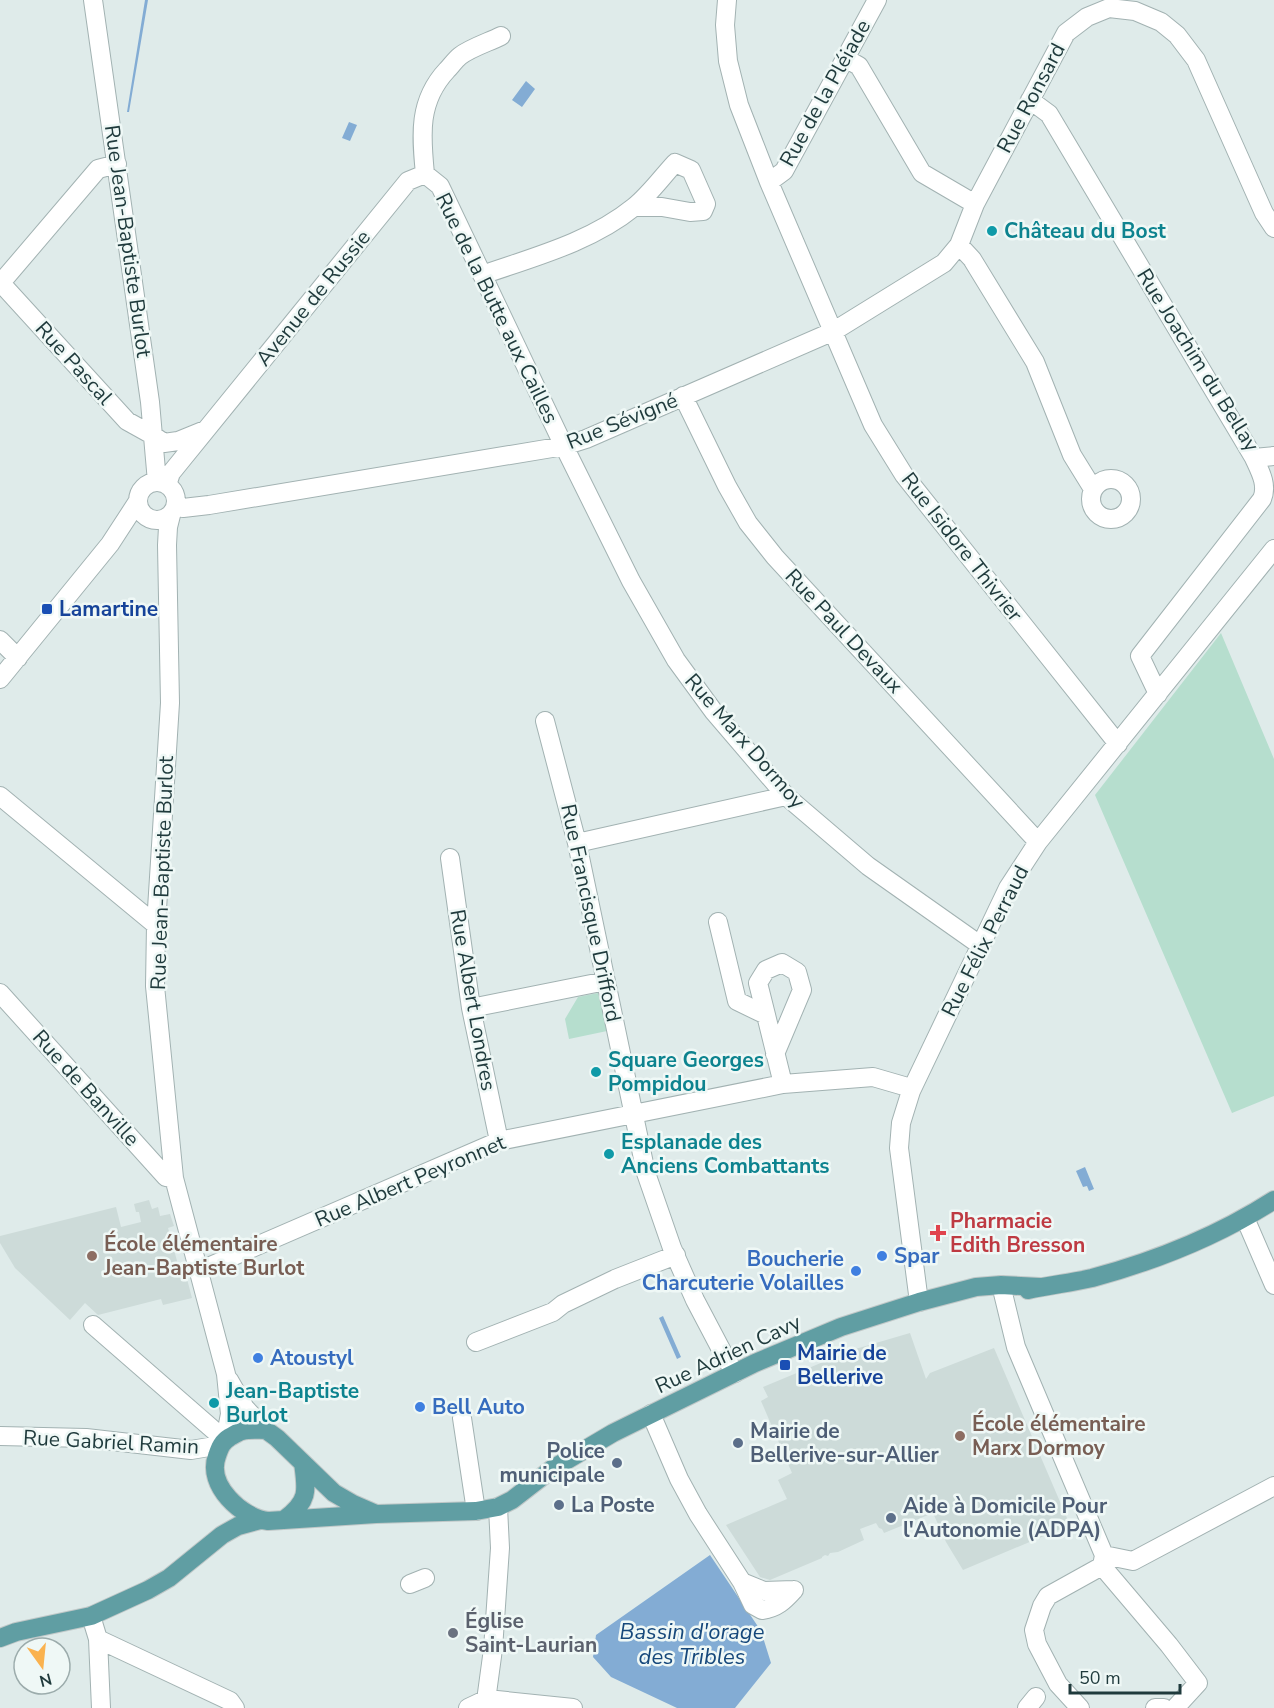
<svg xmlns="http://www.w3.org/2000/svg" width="1274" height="1708" viewBox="0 0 1274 1708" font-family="'Nunito Sans',sans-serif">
  <rect width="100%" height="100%" fill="#dfebea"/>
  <!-- built -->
  <path fill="#cddbd9" d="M149,1200L152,1209L158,1207L160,1216L170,1214L174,1226L168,1228L182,1279H187L192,1298L163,1305L161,1299L98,1315L85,1303L70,1320L15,1268L0,1243V1236L116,1207L121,1227L141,1222L139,1212H136L134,1204Z
    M910,1333L926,1379L930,1373L994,1348L1070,1525L963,1570L946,1542L933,1513L884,1533L882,1529L879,1528L876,1523L860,1529L864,1540L838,1552L830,1553L828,1556L825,1555L822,1557V1558L770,1580L760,1577L726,1525L787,1499L778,1480L792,1473L761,1401L768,1397L763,1387L852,1350Z"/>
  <!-- green -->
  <path fill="#b6dece" d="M1221,633L1274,759V1096L1232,1113L1095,795Z
    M598,993L607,1031L569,1039L565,1019L578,997Z"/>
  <!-- water -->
  <path fill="#83acd4" d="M145,0H148L129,112H127Z
    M526,81L535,89L522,107L512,100Z
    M349,122L357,125L350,141L342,138Z
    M1085,1167L1094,1189L1089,1191L1087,1186L1083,1187L1076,1171Z
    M663,1316L681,1357L677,1359L659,1318Z
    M710,1555L761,1631L771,1663L735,1708H677L611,1677L593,1657L596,1635Z"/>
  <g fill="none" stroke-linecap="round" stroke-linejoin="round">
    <!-- minor casing -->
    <g stroke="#a2b2b2" stroke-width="20">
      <path id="minor" d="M93,0L150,402L157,482
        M727,0L725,25L728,61L739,105L769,182L873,425L904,475L1118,744
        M845,58L859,66L922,173L975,204
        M1030,100L1049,114L1254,458L1274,456
        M425,174L440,186L560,438L631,581L676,660L714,712L786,796L868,866L980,945
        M425,174C421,135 418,101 447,70C451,66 455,60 460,56C470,48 489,42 501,36
        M769,182L784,171L877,0
        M959,245L972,259L1035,362L1072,455L1093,489
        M482,275C534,257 591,242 634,207C649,195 662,177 675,163L691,170L706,204L703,211L690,212L662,207H635
        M0,282L127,421L154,436L164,443L178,441L205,430
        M0,284L98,169L117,164
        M683,396L727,486L748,523L775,557L1038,842
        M1091 499a20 20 0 1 1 40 0a20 20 0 1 1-40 0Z
        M138 501a19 19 0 1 1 38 0a19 19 0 1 1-38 0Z
        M167,485L171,473L408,181L425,174
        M176,506L183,508L209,505L564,446L586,439L834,331L944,263L959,245L975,204L1066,33L1087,17L1109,8L1135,11L1161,22L1177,35L1196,60L1264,213L1274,228
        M0,640L18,658
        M0,679L110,544L138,501
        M1158,694L1140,656L1262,499C1268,485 1260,471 1254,458
        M545,721L577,843L646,1173L672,1248L695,1300L725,1357L735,1373
        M0,796L156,925
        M577,843L786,796
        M450,858L471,1008L499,1141
        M718,922L737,1001L766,1015L783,1084
        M0,993L166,1177L174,1178
        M471,1008L606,981
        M766,1015L758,983L766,970L782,963L797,972L802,990L775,1054
        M1245,1218L1274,1285
        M199,1271L499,1141L783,1084L873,1077L904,1086L911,1091
        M1001,1285L1016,1347L1104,1555L1133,1561L1274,1486
        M919,1302L899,1148L901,1123L911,1091L1008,888L1038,842L1274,549
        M93,1325L225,1440L230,1414L226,1374L174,1178L155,986L156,925L170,703L167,545L168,527L171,515
        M476,1342L553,1312L563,1304L615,1279L676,1255
        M229,1380L245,1408L266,1430
        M651,1414L679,1479L698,1514L742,1582L753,1605L762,1610C777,1608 784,1601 794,1590
        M462,1418L476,1511
        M0,1436L86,1438L191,1450L221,1445
        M1102,1566L1169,1645L1198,1683L1175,1708
        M742,1582L764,1591L794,1590
        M410,1584L425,1578
        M91,1616L98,1639L101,1708
        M98,1639L230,1701L235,1708
        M487,1699L573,1708
        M468,1708L487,1699
        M485,1708L493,1649L500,1548L498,1507
        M1027,1708L1036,1697
        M1080,1708L1058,1684L1037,1644L1034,1630L1042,1606L1048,1596L1102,1566L1104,1555
        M1155,1708H1164"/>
    </g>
    <!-- major casing -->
    <g stroke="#c0c8c8" stroke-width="20">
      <path id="major" d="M1028,1290C1049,1285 1071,1283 1092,1278C1155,1261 1218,1236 1274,1200
        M376,1514L353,1504L334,1493L277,1438L266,1430C258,1430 249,1429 242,1431C238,1432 234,1435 230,1437C222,1442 220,1447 217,1456C206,1485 242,1518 268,1521L376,1514L476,1511L498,1507L512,1500L552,1469L613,1433L755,1363L841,1327L919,1302L976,1287L1001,1285L1040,1287
        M285,1519C309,1501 307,1491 303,1463
        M0,1638L16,1632L91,1616L148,1590L169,1578L222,1535L238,1526L260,1520"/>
    </g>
    <!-- minor -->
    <use href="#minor" stroke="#fff" stroke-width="18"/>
    <!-- major -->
    <use href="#major" stroke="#609ea3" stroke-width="18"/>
  </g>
  <!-- markers -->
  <g fill="#0f9aa8" stroke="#eff8f6" stroke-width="2">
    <circle cx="992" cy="231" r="6"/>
    <circle cx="596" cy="1072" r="6"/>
    <circle cx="609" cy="1154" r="6"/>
    <circle cx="214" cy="1403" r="6"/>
  </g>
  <g fill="#1a4fb4" stroke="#eff8f6" stroke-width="2">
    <rect x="41" y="603" width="12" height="12" rx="3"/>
    <rect x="779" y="1359" width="12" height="12" rx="3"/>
  </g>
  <path fill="#e0444e" stroke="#eff8f6" stroke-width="2" d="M935 1224h6v6h6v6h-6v6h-6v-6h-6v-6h6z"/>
  <g fill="#8d6e63" stroke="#eff8f6" stroke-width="2">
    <circle cx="92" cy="1256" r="6"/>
    <circle cx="960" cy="1436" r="6"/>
  </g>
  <g fill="#3f7fe0" stroke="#eff8f6" stroke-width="2">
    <circle cx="882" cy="1256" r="6"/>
    <circle cx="856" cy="1271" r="6"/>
    <circle cx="258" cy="1358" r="6"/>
    <circle cx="420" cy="1407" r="6"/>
  </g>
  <g fill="#5c6f8a" stroke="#eff8f6" stroke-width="2">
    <circle cx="738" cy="1443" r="6"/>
    <circle cx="617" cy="1463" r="6"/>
    <circle cx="559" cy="1505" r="6"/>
    <circle cx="891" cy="1518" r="6"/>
  </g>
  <circle fill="#6b7280" stroke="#eff8f6" stroke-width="2" cx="453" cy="1633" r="6"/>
  <g text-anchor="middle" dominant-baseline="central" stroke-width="5" stroke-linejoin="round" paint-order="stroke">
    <!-- street labels -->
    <g font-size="21" fill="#1f3a3c" stroke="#eff8f6">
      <text transform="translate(825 93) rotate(-61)">Rue de la Pléiade</text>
      <text transform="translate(1031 98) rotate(-62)">Rue Ronsard</text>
      <text transform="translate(128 241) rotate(82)">Rue Jean-Baptiste Burlot</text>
      <text transform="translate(313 298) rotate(-51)">Avenue de Russie</text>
      <text transform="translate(497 308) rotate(64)">Rue de la Butte aux Cailles</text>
      <text transform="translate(1198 360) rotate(58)">Rue Joachim du Bellay</text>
      <text transform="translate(74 363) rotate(48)">Rue Pascal</text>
      <text transform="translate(622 421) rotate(-22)">Rue Sévigné</text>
      <text transform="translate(962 547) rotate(52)">Rue Isidore Thivrier</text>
      <text transform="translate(844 631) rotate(47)">Rue Paul Devaux</text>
      <text transform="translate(745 741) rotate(49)">Rue Marx Dormoy</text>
      <text transform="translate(162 873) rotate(-88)">Rue Jean-Baptiste Burlot</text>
      <text transform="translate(591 913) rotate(78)">Rue Francisque Drifford</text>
      <text transform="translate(985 941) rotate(-63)">Rue Félix Perraud</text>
      <text transform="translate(473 1000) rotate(80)">Rue Albert Londres</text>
      <text transform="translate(86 1088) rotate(48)">Rue de Banville</text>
      <text transform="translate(410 1181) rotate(-23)">Rue Albert Peyronnet</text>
      <text transform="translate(728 1354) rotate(-25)">Rue Adrien Cavy</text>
      <text transform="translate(111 1442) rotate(3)">Rue Gabriel Ramin</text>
    </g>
    <!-- culture labels -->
    <g font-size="21" font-weight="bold" fill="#0d838f" stroke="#eff8f6" text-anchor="start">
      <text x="1004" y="231">Château du Bost</text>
      <text x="608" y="1060">Square Georges<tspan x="608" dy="24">Pompidou</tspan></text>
      <text x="621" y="1142">Esplanade des<tspan x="621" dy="24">Anciens Combattants</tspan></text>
      <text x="226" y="1391">Jean-Baptiste<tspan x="226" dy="24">Burlot</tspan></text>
    </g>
    <!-- transit labels -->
    <g font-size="21" font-weight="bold" fill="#164399" stroke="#eff8f6" text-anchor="start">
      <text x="59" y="609">Lamartine</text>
      <text x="797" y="1353">Mairie de<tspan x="797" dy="24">Bellerive</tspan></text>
    </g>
    <!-- health labels -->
    <g font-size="21" font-weight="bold" fill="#be3a42" stroke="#eff8f6" text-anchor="start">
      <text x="950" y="1221">Pharmacie<tspan x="950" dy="24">Edith Bresson</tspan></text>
    </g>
    <!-- education labels -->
    <g font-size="21" font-weight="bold" fill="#785e54" stroke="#eff8f6" text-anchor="start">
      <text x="104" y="1244">École élémentaire<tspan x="104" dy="24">Jean-Baptiste Burlot</tspan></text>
      <text x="972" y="1424">École élémentaire<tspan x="972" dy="24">Marx Dormoy</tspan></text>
    </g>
    <!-- shop labels -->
    <g font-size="21" font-weight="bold" fill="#366cbe" stroke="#eff8f6" text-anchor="start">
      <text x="894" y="1256">Spar</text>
      <text x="844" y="1259" text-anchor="end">Boucherie<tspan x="844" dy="24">Charcuterie Volailles</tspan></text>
      <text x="270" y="1358">Atoustyl</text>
      <text x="432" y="1407">Bell Auto</text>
    </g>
    <!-- service labels -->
    <g font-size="21" font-weight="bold" fill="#4e5e75" stroke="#eff8f6" text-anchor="start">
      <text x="750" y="1431">Mairie de<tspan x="750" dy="24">Bellerive-sur-Allier</tspan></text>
      <text x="605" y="1451" text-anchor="end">Police<tspan x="605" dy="24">municipale</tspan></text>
      <text x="571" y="1505">La Poste</text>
      <text x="903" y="1506">Aide à Domicile Pour<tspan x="903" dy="24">l'Autonomie (ADPA)</tspan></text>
    </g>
    <!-- worship labels -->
    <g font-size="21" font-weight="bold" fill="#5b616d" stroke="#eff8f6" text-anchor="start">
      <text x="465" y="1621">Église<tspan x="465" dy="24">Saint-Laurian</tspan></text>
    </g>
    <!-- water labels -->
    <g font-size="22" font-style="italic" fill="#16487b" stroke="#eff8f6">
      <text x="692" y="1632">Bassin d'orage<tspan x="692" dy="25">des Tribles</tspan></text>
    </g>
  </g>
  <!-- north arrow -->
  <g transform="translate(42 1666) rotate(165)"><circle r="28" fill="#eff8f6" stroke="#9cacac" stroke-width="1.5"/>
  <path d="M0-4.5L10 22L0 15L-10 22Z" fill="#fab24e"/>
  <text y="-9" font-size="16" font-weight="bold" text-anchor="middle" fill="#1f3a3c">N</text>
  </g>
  <!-- scale -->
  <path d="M1070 1684v9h110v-9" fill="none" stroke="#1f3a3c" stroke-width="3"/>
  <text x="1079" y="1684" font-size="18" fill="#1f3a3c" stroke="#eff8f6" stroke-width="4.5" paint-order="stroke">50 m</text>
</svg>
